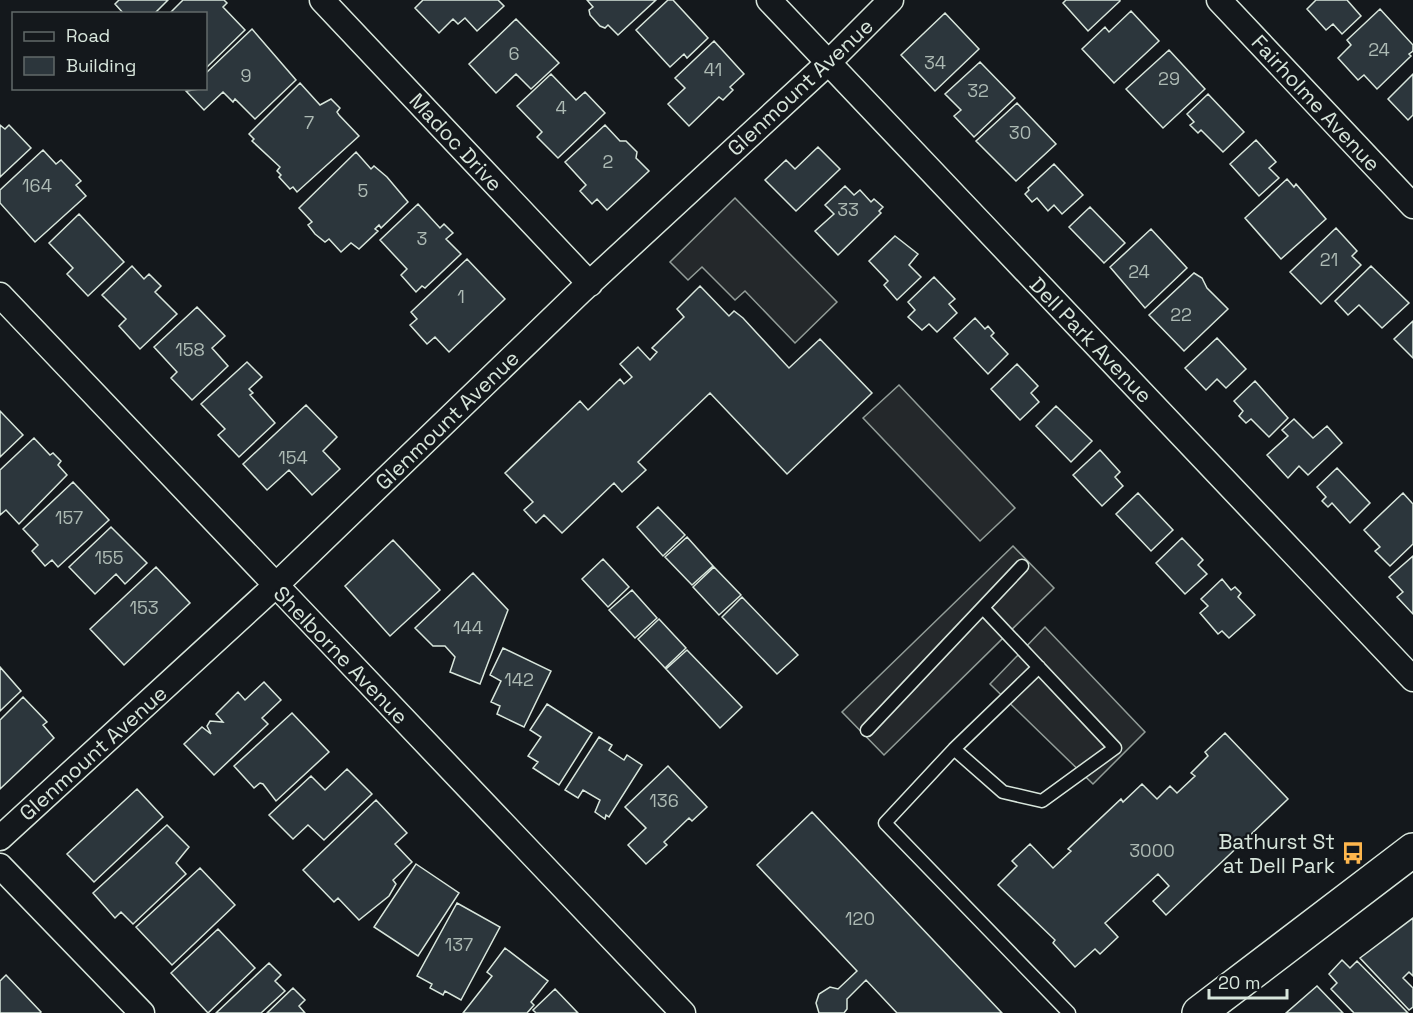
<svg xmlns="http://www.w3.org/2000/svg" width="1413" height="1013" viewBox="0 0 1413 1013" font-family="'Space Grotesk',sans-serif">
  <rect width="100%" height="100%" fill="#14181c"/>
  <!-- parking -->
  <path fill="#24282b" stroke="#939e99" stroke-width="1.5" d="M735,198L837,302L795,343L745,291L735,300L702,267L688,280L670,262Z
    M899,385L1015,508L980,541L863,418Z
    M1013,546L1054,588L884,755L842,712Z
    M1045,627L1145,732L1093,784L990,684Z"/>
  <!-- building -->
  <path fill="#2c363c" stroke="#d8e6dc" stroke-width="1.5" d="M119,0H168L154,14H124L115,4Z
    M183,0H224L227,3L223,7L245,30L206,68V14H169Z
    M423,0H498L504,6L477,31L465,18L458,24L453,19L439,33L415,8Z
    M587,0H656L618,35L608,25L605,28L600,26L590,15L589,10L593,7Z
    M668,0H673L708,38L687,58L684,54L670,67L636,30Z
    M1066,0H1120V1L1088,31L1063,3Z
    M1316,0H1347L1361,16L1342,34L1333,24L1326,30L1307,9Z
    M1380,9L1413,45V51L1409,54L1411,56L1377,89L1364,75L1358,80L1338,58L1351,45L1347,40Z
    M1131,11L1159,41L1114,83L1082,49L1105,27L1109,32Z
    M945,13L979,49L935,91L901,55Z
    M516,19L559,63L531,89L516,74L496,93L469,64Z
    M252,29L296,80L255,119L235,99L233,102L223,92L204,110L186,91L206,88V73Z
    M714,41L744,74L730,87L733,90L723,100L719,97L689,126L668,104L685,88L675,78Z
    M1169,50L1205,89L1163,128L1126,89Z
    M980,62L1015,98L974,137L954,116L961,110L945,94Z
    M551,74L576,100L585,92L605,113L558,158L537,137L542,132L517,106Z
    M1413,74V115L1408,120L1388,99Z
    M300,83L320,105L331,99L340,108L337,112L339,115L359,136L297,192L293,187L290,189L279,177L281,175L277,171L280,167L252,141L254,139L249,134Z
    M1208,94L1244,132L1223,152L1201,130L1198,133L1190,125L1194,122L1187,114Z
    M1017,103L1056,144L1016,181L976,141Z
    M0,125L5,129L9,125L31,148L0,177Z
    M605,125L620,141H626L637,152L636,158L649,171L607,210L597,199L592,204L580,191L586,185L565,162Z
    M1256,140L1276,162L1269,168L1279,178L1259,196L1230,164Z
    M818,147L840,169L796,211L765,180L786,160L795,169Z
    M43,150L56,164L61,160L81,181L76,185L86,196L35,242L0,203V190Z
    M356,152L371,169L374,166L387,177L408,202L381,228L379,225L375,229L378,231L359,249L351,243L341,252L329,239L325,242L315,234L308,225L312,222L299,208Z
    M1054,164L1083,195L1062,214L1054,205L1048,211L1037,198L1032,202L1025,194L1029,190L1028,188Z
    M1287,179L1294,187L1296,184L1326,219L1281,259L1245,218Z
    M845,186L854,195L860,190L871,202L874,199L883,207L879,211L881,213L838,255L815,231L834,214L825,205Z
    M418,204L440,228L444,224L453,233L446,239L461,254L425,288L422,286L416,292L401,275L407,269L380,240Z
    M1090,207L1125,243L1104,263L1069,227Z
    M79,214L124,262L88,296L67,274L73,268L49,243Z
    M1336,228L1357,251L1352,256L1361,265L1321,304L1290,272Z
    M1151,229L1187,268L1145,308L1110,267Z
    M895,236L918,254L909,265L921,277L897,300L884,285L888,281L869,261Z
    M467,259L505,299L449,352L435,337L427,344L410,325L417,319L411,312Z
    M132,266L144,279L149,274L161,286L155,292L177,314L140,349L119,326L126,319L102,295Z
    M1371,266L1409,303L1382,328L1359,305L1348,315L1335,301Z
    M1194,273L1202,278L1207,288L1228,309L1184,351L1149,315Z
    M934,277L955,299L949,304L957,313L937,332L929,324L922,330L908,317L915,310L908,302Z
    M700,286L729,316L734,311L743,318L789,368L820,339L872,393L787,474L710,393L638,462L646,470L622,492L614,483L562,533L544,515L536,523L524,510L533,502L505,473L580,401L588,410L620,379L624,384L632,377L620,364L638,347L650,360L657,352L652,348L684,317L677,309Z
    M197,307L225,336L212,348L228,366L192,400L171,378L177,372L154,347Z
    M975,318L985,329L988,326L994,333L991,336L1008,354L988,374L954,338Z
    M1413,321V358L1394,339Z
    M1217,338L1246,369L1226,388L1217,379L1206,390L1185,368Z
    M247,362L262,377L249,389L253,393L250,395L275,423L239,457L218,435L225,429L201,404Z
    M1017,364L1038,386L1031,393L1039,402L1020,420L991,389Z
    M1255,381L1288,418L1269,437L1251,419L1246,423L1239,416L1243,411L1234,401Z
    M306,405L337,437L323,451L340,469L312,495L289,470L267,490L243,464Z
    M1056,406L1092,441L1071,462L1036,426Z
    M0,411L23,435L0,457Z
    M1294,419L1313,438L1327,426L1342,443L1308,475L1299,466L1288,478L1267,455L1288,436L1282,430Z
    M34,438L50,455L53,453L61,461L58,465L67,475L19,524L6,510L0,515V470Z
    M1100,450L1120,472L1115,477L1123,486L1102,506L1073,475Z
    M1337,468L1370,503L1350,523L1332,503L1328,507L1322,501L1326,497L1317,487Z
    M73,482L109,520L58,567L52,560L45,566L32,551L38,545L23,529Z
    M1138,493L1173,530L1151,551L1116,514Z
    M1403,493L1413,504V544L1390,566L1375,551L1380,547L1364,530Z
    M658,507L685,535L663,556L637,527Z
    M111,527L147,563L125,584L116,574L95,594L69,567Z
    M687,537L713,566L692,585L665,557Z
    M1182,538L1203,560L1198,565L1207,574L1185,594L1156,563Z
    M393,540L440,590L390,636L345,586Z
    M1413,556V614L1397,597L1403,592L1389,577Z
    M603,559L629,587L608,607L582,579Z
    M156,567L190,603L124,665L90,629Z
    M714,567L741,595L719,615L693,587Z
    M473,573L508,610L480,684L450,672L455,657L445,646H433L415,628Z
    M1222,579L1231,590L1235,587L1241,593L1238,597L1255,615L1229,638L1222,631L1218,634L1200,613L1208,606L1201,599Z
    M632,590L657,618L635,638L609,610Z
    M742,597L798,655L777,674L722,617Z
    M659,619L686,648L665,668L638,639Z
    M503,648L551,671L524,727L497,714L500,706L491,702L501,681L490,675Z
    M687,650L742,707L720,728L666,669Z
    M0,667L21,691L0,711Z
    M264,682L281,700L262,718L268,724L214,775L184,744L202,727L211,734L207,726L210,721L223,722L216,714L238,692L245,700Z
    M23,697L47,722L43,725L54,738L0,789V720Z
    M547,704L592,733L559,785L533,768L538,762L528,756L541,737L530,730Z
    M292,713L329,752L276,801L263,784L260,783L254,788L234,766Z
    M1225,733L1288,799L1166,915L1153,901L1169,886L1158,874L1105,923L1118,937L1100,954L1095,949L1075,967L1053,943L1055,940L998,885L1017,866L1012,861L1030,844L1053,868L1071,851L1068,849L1121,799L1123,802L1142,784L1157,799L1170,786L1177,793L1195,776L1191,773L1208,756L1205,752Z
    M599,737L612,745L609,750L624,760L627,755L642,765L609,817L606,815L605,819L595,812L600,800L583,790L578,798L565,790Z
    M668,766L707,807L692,821L689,818L664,842L667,845L646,864L628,845L646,828L625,807Z
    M347,769L372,794L324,840L308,825L293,839L269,815L311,776L325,790Z
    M137,789L163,817L94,882L67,854Z
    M376,800L407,833L395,844L412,862L393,880L396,884L389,896L359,920L338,898L334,902L303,870Z
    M812,812L1002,1013H897L866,980L847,999V1009L844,1013H819L816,1003L819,994L830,987L838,989L857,971L757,865Z
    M167,825L189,847L176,863L186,874L133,924L121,912L115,918L93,893Z
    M416,864L459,893L418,956L374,927Z
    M200,868L235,905L172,965L136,927Z
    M457,903L500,927L461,1000L445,991L443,995L430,988L432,984L417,976Z
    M1413,918V976L1409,972L1403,978L1413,988V1007L1409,1010L1360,958Z
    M218,929L255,968L208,1013L171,973Z
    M505,948L548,981L531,1002L534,1005L527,1013H463L492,976L487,972Z
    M1342,960L1350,968L1357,961L1408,1013H1354L1331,989L1337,983L1329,974Z
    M269,963L281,975L275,981L285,991L261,1013H216Z
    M6,975L41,1012L40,1013H0V981Z
    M1317,986L1343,1013H1286Z
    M293,988L305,1000L299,1006L305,1013H267Z
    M555,989L578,1013H536L533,1010Z"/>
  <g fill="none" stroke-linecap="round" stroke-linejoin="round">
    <!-- lane casing -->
    <g stroke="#d8e6dc" stroke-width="15">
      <path id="lane" d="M983,608L1115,748L1042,801L1003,792L954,749L885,823L1069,1013
        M867,730L1022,566
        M954,749L1039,667"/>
    </g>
    <!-- street casing -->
    <g stroke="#d8e6dc" stroke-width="27">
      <path id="street" d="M322,0L590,284
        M769,0L1413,679
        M1219,0L1413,206
        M0,295L683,1013
        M0,838L275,586L580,292L828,63L891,0
        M0,866L142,1013"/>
    </g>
    <!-- secondary casing -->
    <g stroke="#d8e6dc" stroke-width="36">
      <path id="secondary" d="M1199,1013L1413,850"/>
    </g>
    <!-- lane -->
    <use href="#lane" stroke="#14181c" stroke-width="12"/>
    <!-- street -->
    <use href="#street" stroke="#14181c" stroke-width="24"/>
    <!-- secondary -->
    <use href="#secondary" stroke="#14181c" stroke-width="33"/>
  </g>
  <!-- icons -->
  <defs>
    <g id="bus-bare" transform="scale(1.8)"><path d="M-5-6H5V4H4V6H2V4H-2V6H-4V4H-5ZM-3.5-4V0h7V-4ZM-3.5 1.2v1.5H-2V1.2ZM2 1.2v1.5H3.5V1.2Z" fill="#ffb74d" stroke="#14181c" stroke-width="2.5" paint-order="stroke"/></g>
  </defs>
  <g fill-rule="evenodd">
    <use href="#bus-bare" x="1353" y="853"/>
  </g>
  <g text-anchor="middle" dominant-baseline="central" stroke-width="4.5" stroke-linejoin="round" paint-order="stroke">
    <!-- number labels -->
    <g font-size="18" fill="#adbab4">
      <text x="1379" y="49">24</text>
      <text x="514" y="53">6</text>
      <text x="935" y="62">34</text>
      <text x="713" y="69">41</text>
      <text x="246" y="75">9</text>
      <text x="1169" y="78">29</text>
      <text x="978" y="90">32</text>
      <text x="561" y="107">4</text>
      <text x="309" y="122">7</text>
      <text x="1020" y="132">30</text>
      <text x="608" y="161">2</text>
      <text x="37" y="185">164</text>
      <text x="363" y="190">5</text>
      <text x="848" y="209">33</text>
      <text x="422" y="238">3</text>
      <text x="1329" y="259">21</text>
      <text x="1139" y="271">24</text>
      <text x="461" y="296">1</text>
      <text x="1181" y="314">22</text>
      <text x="190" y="349">158</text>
      <text x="293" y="457">154</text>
      <text x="69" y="517">157</text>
      <text x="109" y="557">155</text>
      <text x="144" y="607">153</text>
      <text x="468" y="627">144</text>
      <text x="519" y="679">142</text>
      <text x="664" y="800">136</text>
      <text x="1152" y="850">3000</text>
      <text x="860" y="918">120</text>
      <text x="459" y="944">137</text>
    </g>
    <!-- street labels -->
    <g font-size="21" fill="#d8e6dc" stroke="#14181c">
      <text transform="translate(800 87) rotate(-43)">Glenmount Avenue</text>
      <text transform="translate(1316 103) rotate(47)">Fairholme Avenue</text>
      <text transform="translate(456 142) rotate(47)">Madoc Drive</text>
      <text transform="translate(1091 340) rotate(46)">Dell Park Avenue</text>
      <text transform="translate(447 420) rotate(-44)">Glenmount Avenue</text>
      <text transform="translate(341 655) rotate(46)">Shelborne Avenue</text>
      <text transform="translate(93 753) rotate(-42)">Glenmount Avenue</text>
    </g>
    <!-- poi labels -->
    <g font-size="21" fill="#d8e6dc" stroke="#14181c" text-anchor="end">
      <text x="1335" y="841">Bathurst St<tspan x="1335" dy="24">at Dell Park</tspan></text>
    </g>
  </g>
  <!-- legend -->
  <rect x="12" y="12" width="195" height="78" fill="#14181c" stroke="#626a69" stroke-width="1.5"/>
  <rect x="24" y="32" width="30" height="9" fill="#14181c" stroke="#626a69" stroke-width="1.5"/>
  <text x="66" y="42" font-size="18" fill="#d8e6dc">Road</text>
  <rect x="24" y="57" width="30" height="18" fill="#2c363c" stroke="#626a69" stroke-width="1.5"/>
  <text x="66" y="72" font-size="18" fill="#d8e6dc">Building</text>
  <!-- scale -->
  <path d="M1209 989v9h78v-9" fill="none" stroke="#d8e6dc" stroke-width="3"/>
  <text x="1218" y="989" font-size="18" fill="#d8e6dc" stroke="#14181c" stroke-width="4.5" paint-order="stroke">20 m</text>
</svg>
